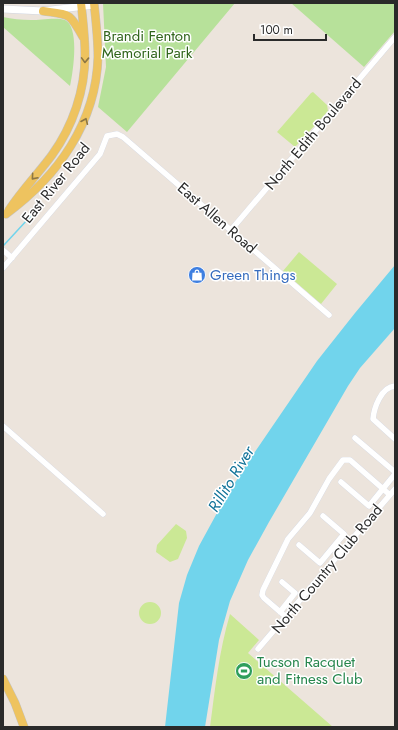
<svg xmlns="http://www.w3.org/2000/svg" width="398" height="730" viewBox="0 0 398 730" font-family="Jost,sans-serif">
  <rect width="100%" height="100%" fill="#ece4dc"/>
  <!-- green -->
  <path fill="#b7e19a" d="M103,3H235L127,132L98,107L106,67Z
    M291,3H395V31L364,67Z
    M3,17C12,19 21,20 31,20C40,20 57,17 65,20C80,27 73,72 70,86L3,27Z"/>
  <!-- pitch -->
  <path fill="#cbe895" d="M313,92L327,105L328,111L295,147L277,132L311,93Z
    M299,252L337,284L321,304L283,271Z
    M176,524L186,531L187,538L178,559L170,562L156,552L157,545Z
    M139 613a11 11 0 1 1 22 0a11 11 0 1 1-22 0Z
    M230,614L259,640L248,653L333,727H210C215,689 219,651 230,614Z"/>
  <!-- water -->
  <path fill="#71d4ec" d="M395,265V328L360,368L348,386L269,522L248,560L230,601L219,640L205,727H165L179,603L187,575L199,546L223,502L248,462L317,361L355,313Z"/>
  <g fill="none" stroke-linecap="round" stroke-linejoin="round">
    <!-- stream -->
    <path stroke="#71d4ec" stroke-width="1.5" d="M4,245L40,206"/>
    <!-- minor casing -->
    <g stroke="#d1d6e2" stroke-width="6">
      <path id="minor" d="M231,230L395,37
        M3,250L12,258
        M3,268L100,154L107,136L117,134L123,137L329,315
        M395,386C381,387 374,408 373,419L395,439
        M3,426L103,514
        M355,438L395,472
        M341,482L369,506L395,474
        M299,545L320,563L344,534L323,516
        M280,612L295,593L282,582
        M286,617L264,598L262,595L263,590L288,539L310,513L329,479L343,460H350L390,495
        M258,649L395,489"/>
    </g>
    <!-- tertiary casing -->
    <g stroke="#d1d6e2" stroke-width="8">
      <path id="tertiary" d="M3,9L43,11L94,5"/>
    </g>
    <!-- primary casing -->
    <g stroke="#c3c3c3" stroke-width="9">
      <path id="primary" d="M43,11C70,15 69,12 83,37
        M9,210C22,190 38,174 52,155C73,126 85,90 85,55C85,37 83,20 81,3
        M6,214C58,176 96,123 98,57C98,39 96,21 94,3
        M3,679L15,703L24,727"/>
    </g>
    <!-- minor -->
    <use href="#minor" stroke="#fff" stroke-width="5.5"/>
    <!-- tertiary -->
    <use href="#tertiary" stroke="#fff" stroke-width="7"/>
    <!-- primary -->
    <use href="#primary" stroke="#eec35f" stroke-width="8"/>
  </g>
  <!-- one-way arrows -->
  <defs><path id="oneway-chevron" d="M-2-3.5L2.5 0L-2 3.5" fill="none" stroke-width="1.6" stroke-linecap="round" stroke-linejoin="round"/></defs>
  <g stroke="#8c7644">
    <use href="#oneway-chevron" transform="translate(85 60) rotate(92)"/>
    <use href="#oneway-chevron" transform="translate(85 121) rotate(-67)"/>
    <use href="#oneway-chevron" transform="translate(34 177) rotate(131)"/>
  </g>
  <!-- icons -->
  <defs>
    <g id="shop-disc" transform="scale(0.9)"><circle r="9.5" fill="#3f7fe0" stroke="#fff"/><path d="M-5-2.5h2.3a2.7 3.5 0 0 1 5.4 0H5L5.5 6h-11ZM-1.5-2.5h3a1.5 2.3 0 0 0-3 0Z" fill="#fff"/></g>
    <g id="stadium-disc" transform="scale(0.9)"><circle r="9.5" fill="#2e9e5b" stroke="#fff"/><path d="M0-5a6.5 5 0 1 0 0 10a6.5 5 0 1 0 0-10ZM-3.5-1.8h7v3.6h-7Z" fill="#fff"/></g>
  </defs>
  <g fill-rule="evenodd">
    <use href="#shop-disc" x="197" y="275"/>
    <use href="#stadium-disc" x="244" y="671"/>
  </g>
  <g text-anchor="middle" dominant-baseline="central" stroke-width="3" stroke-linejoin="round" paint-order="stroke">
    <!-- park labels -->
    <g font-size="15" fill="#30651b" stroke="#fff">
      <text x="147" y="36">Brandi Fenton<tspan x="147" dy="17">Memorial Park</tspan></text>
    </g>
    <!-- street labels -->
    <g font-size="15" fill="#2a2a2a" stroke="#fff">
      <text transform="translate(313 134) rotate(-50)">North Edith Boulevard</text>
      <text transform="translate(56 183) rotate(-51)">East River Road</text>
      <text transform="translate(217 218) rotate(41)">East Allen Road</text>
      <text transform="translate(327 569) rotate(-50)">North Country Club Road</text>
    </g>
    <!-- shop labels -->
    <g font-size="15" fill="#366cbe" stroke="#fff" text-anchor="start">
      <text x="210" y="275">Green Things</text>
    </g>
    <!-- leisure labels -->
    <g font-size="15" fill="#27864d" stroke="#fff" text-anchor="start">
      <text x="257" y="662">Tucson Racquet<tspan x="257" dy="17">and Fitness Club</tspan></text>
    </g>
    <!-- water labels -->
    <g font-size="16" font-style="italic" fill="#107298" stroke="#fff">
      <text transform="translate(231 479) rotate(-59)">Rillito River</text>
    </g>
  </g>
  <!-- border -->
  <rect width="398" height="730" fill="none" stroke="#2a2a2a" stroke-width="8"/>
  <!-- scale -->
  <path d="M254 34v6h72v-6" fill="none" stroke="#2a2a2a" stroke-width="2"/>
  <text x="260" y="34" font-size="12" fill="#2a2a2a" stroke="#ffffff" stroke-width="3" paint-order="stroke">100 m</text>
</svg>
